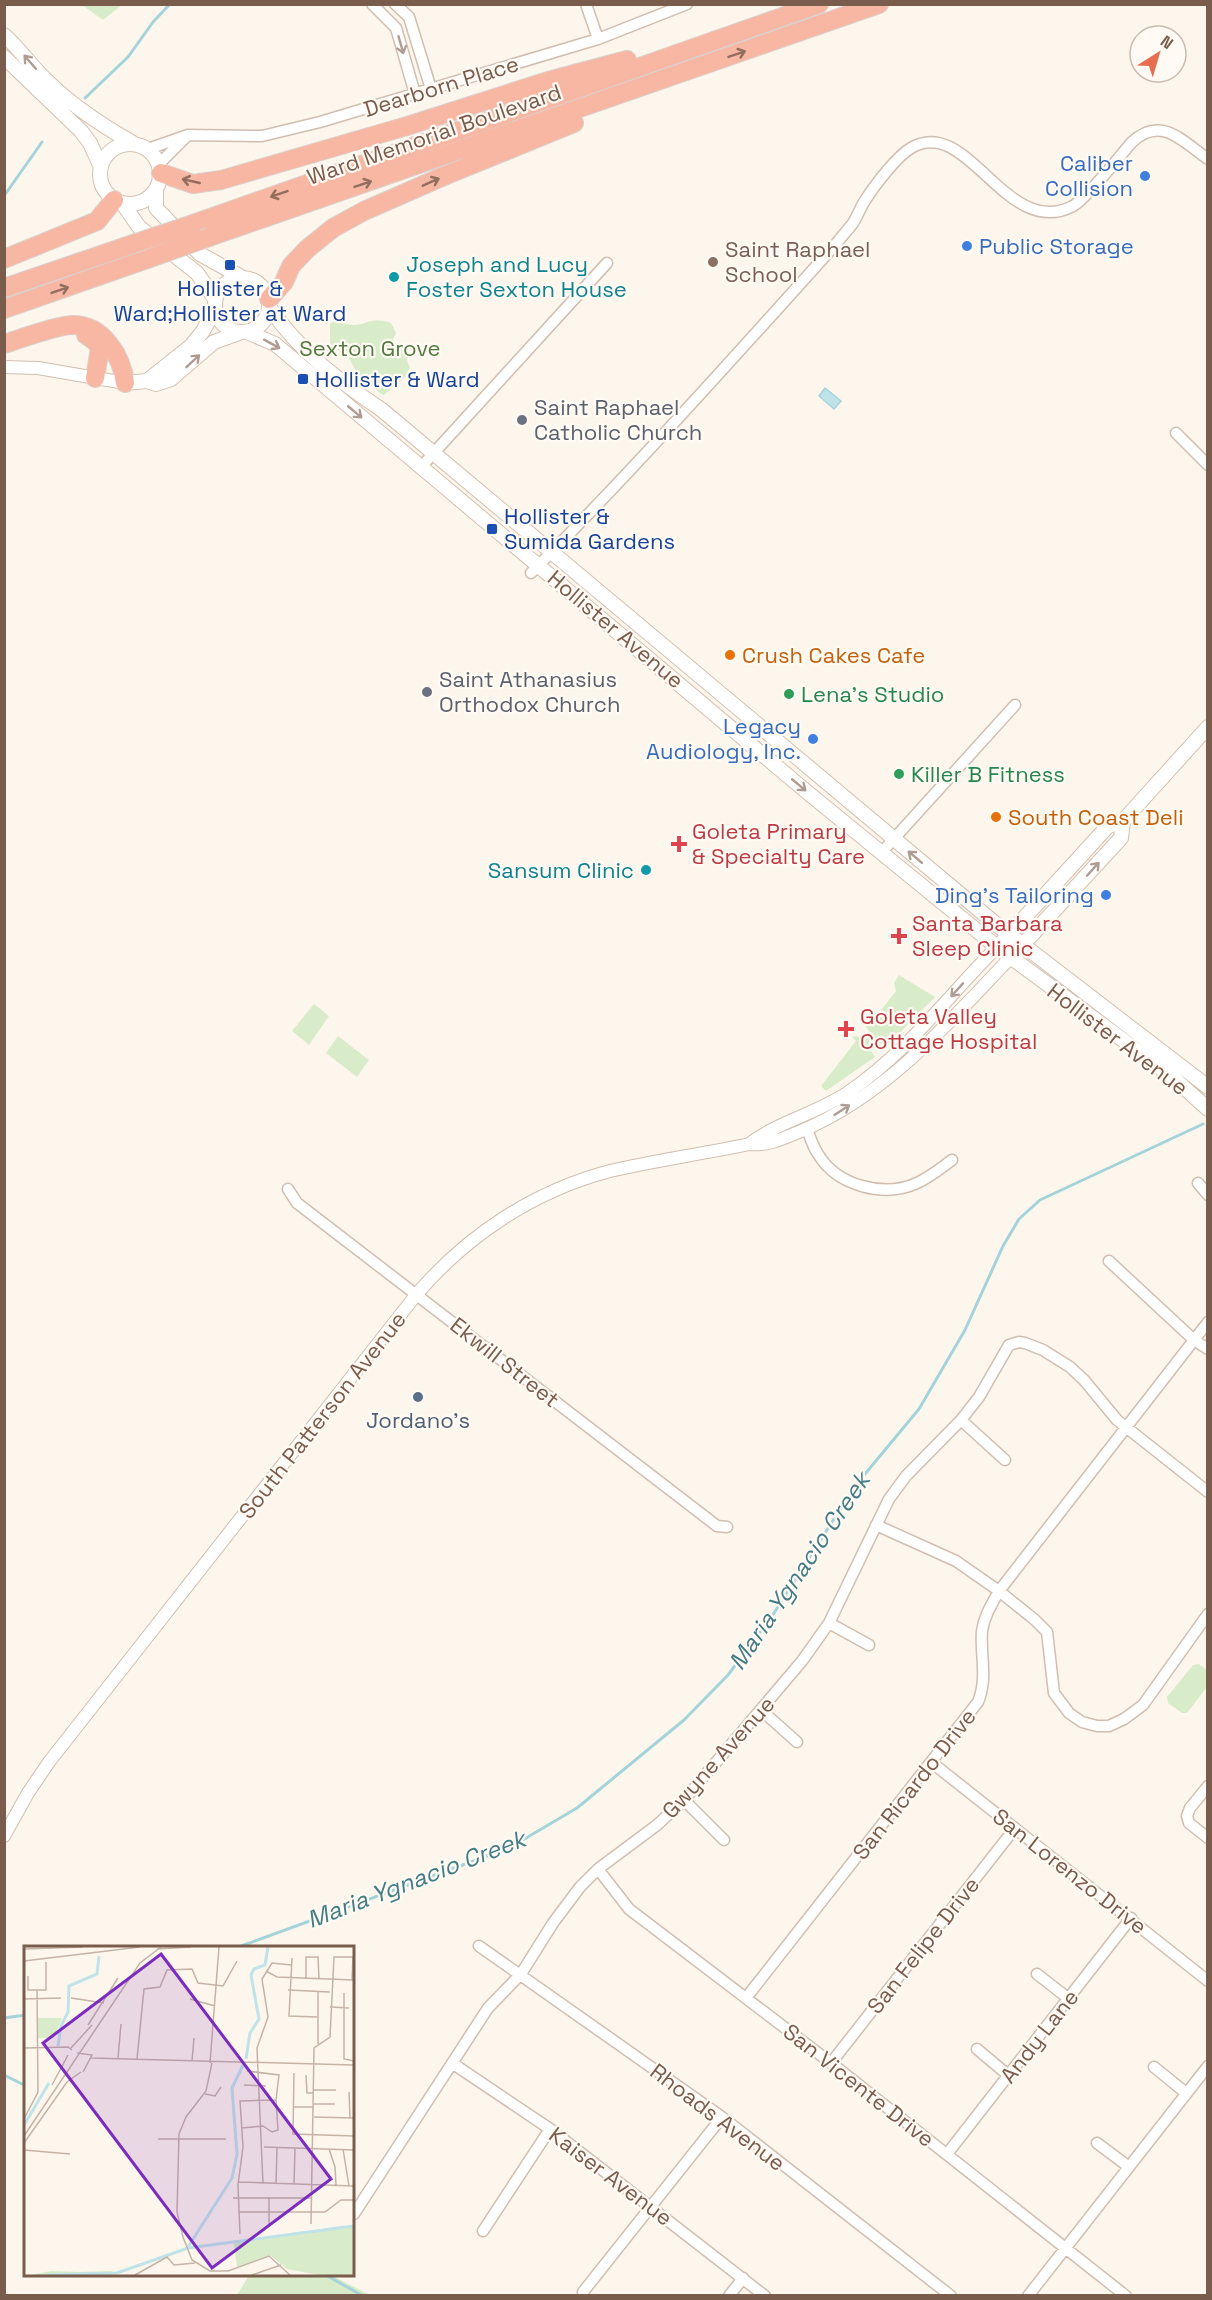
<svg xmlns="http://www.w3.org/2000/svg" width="1212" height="2300" viewBox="0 0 1212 2300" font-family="'Space Grotesk',sans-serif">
  <rect width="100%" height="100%" fill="#fdf6ec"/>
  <!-- green -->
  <path fill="#d8ecc9" d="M82,5H122L103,20Z
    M336,319C363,335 365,313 391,323L396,333L393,339L394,343L409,354L407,360L410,368L404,378L384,395L381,394L357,373L350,360L330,343V324Z
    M899,975L935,997L886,1047L881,1043L871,1051L875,1057L826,1091L821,1086L856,1041L852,1037L857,1036L863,1041L871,1033L864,1025L865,1019L871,1023L896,991L894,983Z
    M314,1004L329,1016L309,1045L292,1031Z
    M338,1036L369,1060L357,1077L326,1053Z
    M1199,1664L1207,1670V1687L1187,1713H1182L1168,1703L1167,1697L1193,1665Z
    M250,2274L331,2275L370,2295H237Z"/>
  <!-- water -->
  <path fill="#bfe3e8" stroke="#a5d3da" stroke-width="1.5" d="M825,388L841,401L834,409L819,396Z"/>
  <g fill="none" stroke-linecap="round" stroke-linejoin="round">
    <!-- stream -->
    <path stroke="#a5d3da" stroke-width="3" d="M85,98L128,57L153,22L170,4
      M4,196L42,142
      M236,1948L509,1848L577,1808L684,1720L728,1675L774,1613L855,1486L919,1409L965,1330L1003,1246L1019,1219L1040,1200L1203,1124
      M4,2018L26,2015
      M4,2075L26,2086
      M324,2274L363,2296"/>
    <!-- minor casing -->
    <g stroke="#d1beb0" stroke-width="13">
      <path id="minor" d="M372,4L396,28L415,94
        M395,4L409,17L431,89
        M586,4L598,39
        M148,149L188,135L262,136L320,122L598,39L687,4
        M159,164L186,137
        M1176,433L1208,465
        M421,467L607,263
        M531,573C636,467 736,355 836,244C841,237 848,230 853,223C858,215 861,206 866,199C875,185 897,156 911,148C968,114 1006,241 1073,206C1087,198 1119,157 1132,142C1161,115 1182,141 1208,159
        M882,852L1015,705
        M807,1129C810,1137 813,1147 818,1154C837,1186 884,1198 917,1183C930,1177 941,1168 952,1160
        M1198,1183L1208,1195
        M288,1189L297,1203L717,1526L727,1527
        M1109,1261L1194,1340L1208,1349
        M961,1420L1005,1460
        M876,1525L956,1561L999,1591L1035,1620L1047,1632L1054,1693L1069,1713L1082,1722L1097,1726H1109L1124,1719L1143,1705L1208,1614
        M829,1623L869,1645
        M761,1710L797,1742
        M931,1762L1208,1981
        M1208,1786L1190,1808L1187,1816L1189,1823L1208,1838
        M684,1800L724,1840
        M598,1869L629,1909L831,2063L1126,2296
        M479,1946L722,2117L951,2296
        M1037,1974L1069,1999
        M746,1998L978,1702C988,1678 980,1655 982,1631C984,1616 992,1604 999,1591L1208,1322
        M977,2049L1008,2075
        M452,2063L550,2129L765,2296
        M831,2063L1015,1828
        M1154,2067L1186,2093
        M1097,2143L1129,2167
        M947,2154L1131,1918
        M354,2214L488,2008L521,1974L553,1923L580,1887L598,1869L657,1825L684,1800L802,1661L829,1623L889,1499L906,1476L961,1420L979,1397L1009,1345L1019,1342L1025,1343L1043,1350L1070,1367L1084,1380L1117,1420L1208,1492
        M483,2231L550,2129
        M583,2292L722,2117
        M729,2296L743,2278
        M1028,2296L1208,2066"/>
    </g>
    <!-- tertiary casing -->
    <g stroke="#d1beb0" stroke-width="14">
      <path id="tertiary" d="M4,367L38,368L125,383
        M749,1144C779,1121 819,1113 850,1091C908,1051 948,996 997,947
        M4,1836L28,1793L49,1762L416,1295C467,1235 534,1191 610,1171C656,1160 703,1154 749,1144C769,1146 784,1138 801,1131C887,1095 948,1023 1010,958"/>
    </g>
    <!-- secondary casing -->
    <g stroke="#d6c0b0" stroke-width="16">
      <path id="secondary" d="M4,35C20,49 31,66 46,80C72,106 101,125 133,143
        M4,57L81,131L90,143L100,165
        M100 174a30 30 0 1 1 60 0a30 30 0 1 1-60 0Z
        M156,190V208L200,254L243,278
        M123,204L139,227L197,273L215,299
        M215 305a27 27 0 1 1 54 0a27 27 0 1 1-54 0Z
        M270,308C299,351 339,381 382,410L997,925L1208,1087
        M247,332L275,344L807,792L997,947L1169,1074L1208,1109
        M147,381L191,346L203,331L215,308
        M125,383L147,381L156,384L171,379L214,342L239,333
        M1003,941L1108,826L1123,821L1208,727
        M1016,952L1121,838L1123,821"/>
    </g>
    <!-- motorway casing -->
    <g stroke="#dad1cd" stroke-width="20">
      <path id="motorway" d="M161,173L193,184L221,180L407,126L548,81L627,60
        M193,224L819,4
        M209,237L879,4
        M4,259L97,221L114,200
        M4,288L133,244
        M269,299L284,282L291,266L307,249L333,228L364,211L444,176L574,123
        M4,309L150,258
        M86,335L95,341L100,348L95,378
        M4,344C23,338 54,326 72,325C103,324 122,357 125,383"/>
    </g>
    <!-- minor -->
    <use href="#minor" stroke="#fff" stroke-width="10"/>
    <!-- tertiary -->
    <use href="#tertiary" stroke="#fff" stroke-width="12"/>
    <!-- secondary -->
    <use href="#secondary" stroke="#fff" stroke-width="14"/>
    <!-- motorway -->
    <use href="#motorway" stroke="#f7b7a3" stroke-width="18"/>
    <!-- motorway-bridge casing -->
    <g stroke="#dad1cd" stroke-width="20" stroke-linecap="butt">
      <path id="motorway-bridge" d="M133,244L193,224
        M150,258L209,237"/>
    </g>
    <!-- motorway-bridge -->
    <use href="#motorway-bridge" stroke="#f7b7a3" stroke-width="18"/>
  </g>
  <!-- one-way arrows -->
  <defs><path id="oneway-shaft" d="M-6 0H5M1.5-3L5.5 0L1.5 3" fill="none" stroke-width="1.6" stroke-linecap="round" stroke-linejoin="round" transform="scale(1.5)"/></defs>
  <g stroke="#af9d94">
    <use href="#oneway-shaft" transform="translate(401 45) rotate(74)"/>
    <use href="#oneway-shaft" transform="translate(30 62) rotate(-131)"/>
    <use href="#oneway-shaft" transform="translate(272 344) rotate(29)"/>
    <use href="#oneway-shaft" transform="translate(193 361) rotate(-43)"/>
    <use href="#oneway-shaft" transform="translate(355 412) rotate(40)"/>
    <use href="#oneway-shaft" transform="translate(799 785) rotate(40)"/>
    <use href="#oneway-shaft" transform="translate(915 857) rotate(-140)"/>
    <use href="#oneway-shaft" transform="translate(1093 869) rotate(-48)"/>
    <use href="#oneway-shaft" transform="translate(957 990) rotate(132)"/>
    <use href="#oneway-shaft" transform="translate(842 1110) rotate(-33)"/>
  </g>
  <g stroke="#936e5e">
    <use href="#oneway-shaft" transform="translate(737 54) rotate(-19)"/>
    <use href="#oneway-shaft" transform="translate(191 181) rotate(-167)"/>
    <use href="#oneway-shaft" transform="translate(431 182) rotate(-24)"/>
    <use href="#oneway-shaft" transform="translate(363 184) rotate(-19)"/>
    <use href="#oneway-shaft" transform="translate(279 194) rotate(161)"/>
    <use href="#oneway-shaft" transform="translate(60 290) rotate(-19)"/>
  </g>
  <!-- markers -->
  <g fill="#3f7fe0" stroke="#fffaf3" stroke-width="2">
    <circle cx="1145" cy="176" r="6"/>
    <circle cx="967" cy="246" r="6"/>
    <circle cx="813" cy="739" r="6"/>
    <circle cx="1106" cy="895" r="6"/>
  </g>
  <circle fill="#8d6e63" stroke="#fffaf3" stroke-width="2" cx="713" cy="262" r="6"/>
  <g fill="#1a4fb4" stroke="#fffaf3" stroke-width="2">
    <rect x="224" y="259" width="12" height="12" rx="3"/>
    <rect x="297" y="373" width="12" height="12" rx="3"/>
    <rect x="486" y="523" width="12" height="12" rx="3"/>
  </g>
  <g fill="#0f9aa8" stroke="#fffaf3" stroke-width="2">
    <circle cx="394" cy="277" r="6"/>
    <circle cx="646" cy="870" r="6"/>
  </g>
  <g fill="#6b7280" stroke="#fffaf3" stroke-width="2">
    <circle cx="522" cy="420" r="6"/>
    <circle cx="427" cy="692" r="6"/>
  </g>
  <g fill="#e8710a" stroke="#fffaf3" stroke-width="2">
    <circle cx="730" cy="655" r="6"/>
    <circle cx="996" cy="817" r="6"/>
  </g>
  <g fill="#2e9e5b" stroke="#fffaf3" stroke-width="2">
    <circle cx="789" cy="694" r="6"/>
    <circle cx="899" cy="774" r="6"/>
  </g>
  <g fill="#e0444e" stroke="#fffaf3" stroke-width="2">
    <path d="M676 835h6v6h6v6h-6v6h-6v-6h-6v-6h6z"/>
    <path d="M896 927h6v6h6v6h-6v6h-6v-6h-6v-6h6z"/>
    <path d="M843 1020h6v6h6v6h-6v6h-6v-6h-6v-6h6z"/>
  </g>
  <circle fill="#5c6f8a" stroke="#fffaf3" stroke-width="2" cx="418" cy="1397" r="6"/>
  <g text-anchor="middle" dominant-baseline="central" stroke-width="4.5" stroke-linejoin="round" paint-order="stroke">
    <!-- street labels -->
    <g font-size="22" fill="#7a5c4d" stroke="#fffaf3">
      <text transform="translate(441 86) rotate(-17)">Dearborn Place</text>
      <text transform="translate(434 134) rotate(-19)">Ward Memorial Boulevard</text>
      <text transform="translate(616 629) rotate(40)">Hollister Avenue</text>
      <text transform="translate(1118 1039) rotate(37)">Hollister Avenue</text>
      <text transform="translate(505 1362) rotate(38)">Ekwill Street</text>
      <text transform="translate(322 1415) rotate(-52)">South Patterson Avenue</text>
      <text transform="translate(718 1757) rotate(-48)">Gwyne Avenue</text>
      <text transform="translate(914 1784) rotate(-52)">San Ricardo Drive</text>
      <text transform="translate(1070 1871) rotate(38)">San Lorenzo Drive</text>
      <text transform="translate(923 1945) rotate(-52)">San Felipe Drive</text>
      <text transform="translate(1039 2036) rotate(-52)">Andy Lane</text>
      <text transform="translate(859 2085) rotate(38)">San Vicente Drive</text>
      <text transform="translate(718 2117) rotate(37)">Rhoads Avenue</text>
      <text transform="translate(611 2176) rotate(37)">Kaiser Avenue</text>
    </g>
    <!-- shop labels -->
    <g font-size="22" fill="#366cbe" stroke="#fffaf3" text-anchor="end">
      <text x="1133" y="163">Caliber<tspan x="1133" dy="25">Collision</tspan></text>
      <text x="979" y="246" text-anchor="start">Public Storage</text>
      <text x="801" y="726">Legacy<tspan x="801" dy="25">Audiology, Inc.</tspan></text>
      <text x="1094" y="895">Ding's Tailoring</text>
    </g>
    <!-- education labels -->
    <g font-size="22" fill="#785e54" stroke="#fffaf3" text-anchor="start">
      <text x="725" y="249">Saint Raphael<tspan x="725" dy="25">School</tspan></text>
    </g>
    <!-- culture labels -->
    <g font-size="22" fill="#0d838f" stroke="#fffaf3" text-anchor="start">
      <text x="406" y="264">Joseph and Lucy<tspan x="406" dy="25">Foster Sexton House</tspan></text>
      <text x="634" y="870" text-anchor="end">Sansum Clinic</text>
    </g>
    <!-- transit labels -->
    <g font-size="22" fill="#164399" stroke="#fffaf3" text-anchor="start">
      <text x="230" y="288" text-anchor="middle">Hollister &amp;<tspan x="230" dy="25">Ward;Hollister at Ward</tspan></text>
      <text x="315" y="379">Hollister &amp; Ward</text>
      <text x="504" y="516">Hollister &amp;<tspan x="504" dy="25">Sumida Gardens</tspan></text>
    </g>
    <!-- park labels -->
    <g font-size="22" fill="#537a41" stroke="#fffaf3">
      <text x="370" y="348">Sexton Grove</text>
    </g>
    <!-- worship labels -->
    <g font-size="22" fill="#5b616d" stroke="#fffaf3" text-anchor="start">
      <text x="534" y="407">Saint Raphael<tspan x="534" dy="25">Catholic Church</tspan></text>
      <text x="439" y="679">Saint Athanasius<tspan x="439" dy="25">Orthodox Church</tspan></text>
    </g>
    <!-- food labels -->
    <g font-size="22" fill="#c56008" stroke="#fffaf3" text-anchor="start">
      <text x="742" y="655">Crush Cakes Cafe</text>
      <text x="1008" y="817">South Coast Deli</text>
    </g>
    <!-- leisure labels -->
    <g font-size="22" fill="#27864d" stroke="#fffaf3" text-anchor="start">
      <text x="801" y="694">Lena's Studio</text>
      <text x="911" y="774">Killer B Fitness</text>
    </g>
    <!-- health labels -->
    <g font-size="22" fill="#be3a42" stroke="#fffaf3" text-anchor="start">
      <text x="692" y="831">Goleta Primary<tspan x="692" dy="25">&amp; Specialty Care</tspan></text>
      <text x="912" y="923">Santa Barbara<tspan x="912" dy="25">Sleep Clinic</tspan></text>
      <text x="860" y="1016">Goleta Valley<tspan x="860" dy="25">Cottage Hospital</tspan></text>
    </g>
    <!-- service labels -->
    <g font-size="22" fill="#4e5e75" stroke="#fffaf3">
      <text x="418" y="1420">Jordano's</text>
    </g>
    <!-- water labels -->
    <g font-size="24" font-style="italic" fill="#437c86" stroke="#fffaf3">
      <text transform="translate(799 1571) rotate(-56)">Maria Ygnacio Creek</text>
      <text transform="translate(416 1879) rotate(-21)">Maria Ygnacio Creek</text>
    </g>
  </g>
  <!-- overview -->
  <g transform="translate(24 1946)">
    <rect width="330" height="330" fill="#fdf6ec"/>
    <path d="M14,72H38L30,92H14ZM316,280H330V329H295L263,323L246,309L213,321L210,297ZM27,325L55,326L88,325L87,329H7Z" fill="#d8ecc9"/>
    <path fill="none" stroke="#bfe3e8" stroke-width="3" d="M34,100L37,80L44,66L45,40L73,28L75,10M222,113L226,87L235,73L227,29L230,23L241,19L244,1M0,179L25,137M164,301L208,232L213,208L208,142L219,119M22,329L93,327L164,302L330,280"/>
    <path fill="none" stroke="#c5b3a7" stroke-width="1.5" d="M0,3L59,1M133,3L167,1M268,12L265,70L293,71M0,15L116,1M242,25L253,31L329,34M4,30V44H22V16M282,32V11H294L295,33M264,44L306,46M294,45V98M320,47V113L330,115M47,52L80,57M0,53L37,52M166,53L191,60M306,61L325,62M64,79L94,32M0,102L44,101L48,104M47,102L68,79M53,107L68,109L59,126M67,112L330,119M94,112L97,78M113,113L120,43L136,41L143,24L168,23L174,37L199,40L213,15M168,115L170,92M186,117L195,1M188,117L182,145L162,171L155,188L153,266L159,291L168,314L186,325H204L245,310L266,329M223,125L255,129L252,154M270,127L269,188L330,190M282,129L283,147H290M28,139L44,109M220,139L242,140M290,144H312M325,146L326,172M181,148L191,150L197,141M290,158H311M269,161H290M290,171L330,172M0,173L14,146L13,44M217,182L239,180L248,186L254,184L252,154M0,190L116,17L137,1M134,193H202M0,197L43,136L57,126M240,201L330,204M305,203L311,221L312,239M319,203L325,240M0,204L46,208M215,236L330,240M239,238L233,102L244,71L238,33L248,17L267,19M252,238L253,201M270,238L271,202M209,252H288M215,266H301L317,254H330M287,278L290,102L306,91L310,11H329L328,34M245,279V251M216,288L214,239L219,201L216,155L252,154M111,329L143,311L150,319L171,317M228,329L257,319"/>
    <path fill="#7b2cbf" fill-opacity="0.15" stroke="#7b2cbf" stroke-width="3" d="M137,8L307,233L188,322L19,97Z"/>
    <rect width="330" height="330" fill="none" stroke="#7a5c4d" stroke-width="3"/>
  </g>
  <!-- border -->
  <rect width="1212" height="2300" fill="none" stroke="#7a5c4d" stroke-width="12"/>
  <!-- north arrow -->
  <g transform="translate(1158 54) rotate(37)"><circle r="28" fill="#fffaf3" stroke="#cabbb1" stroke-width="1.5"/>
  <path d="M0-4.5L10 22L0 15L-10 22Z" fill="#e76f51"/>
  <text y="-9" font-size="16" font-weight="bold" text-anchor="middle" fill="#7a5c4d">N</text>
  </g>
</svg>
